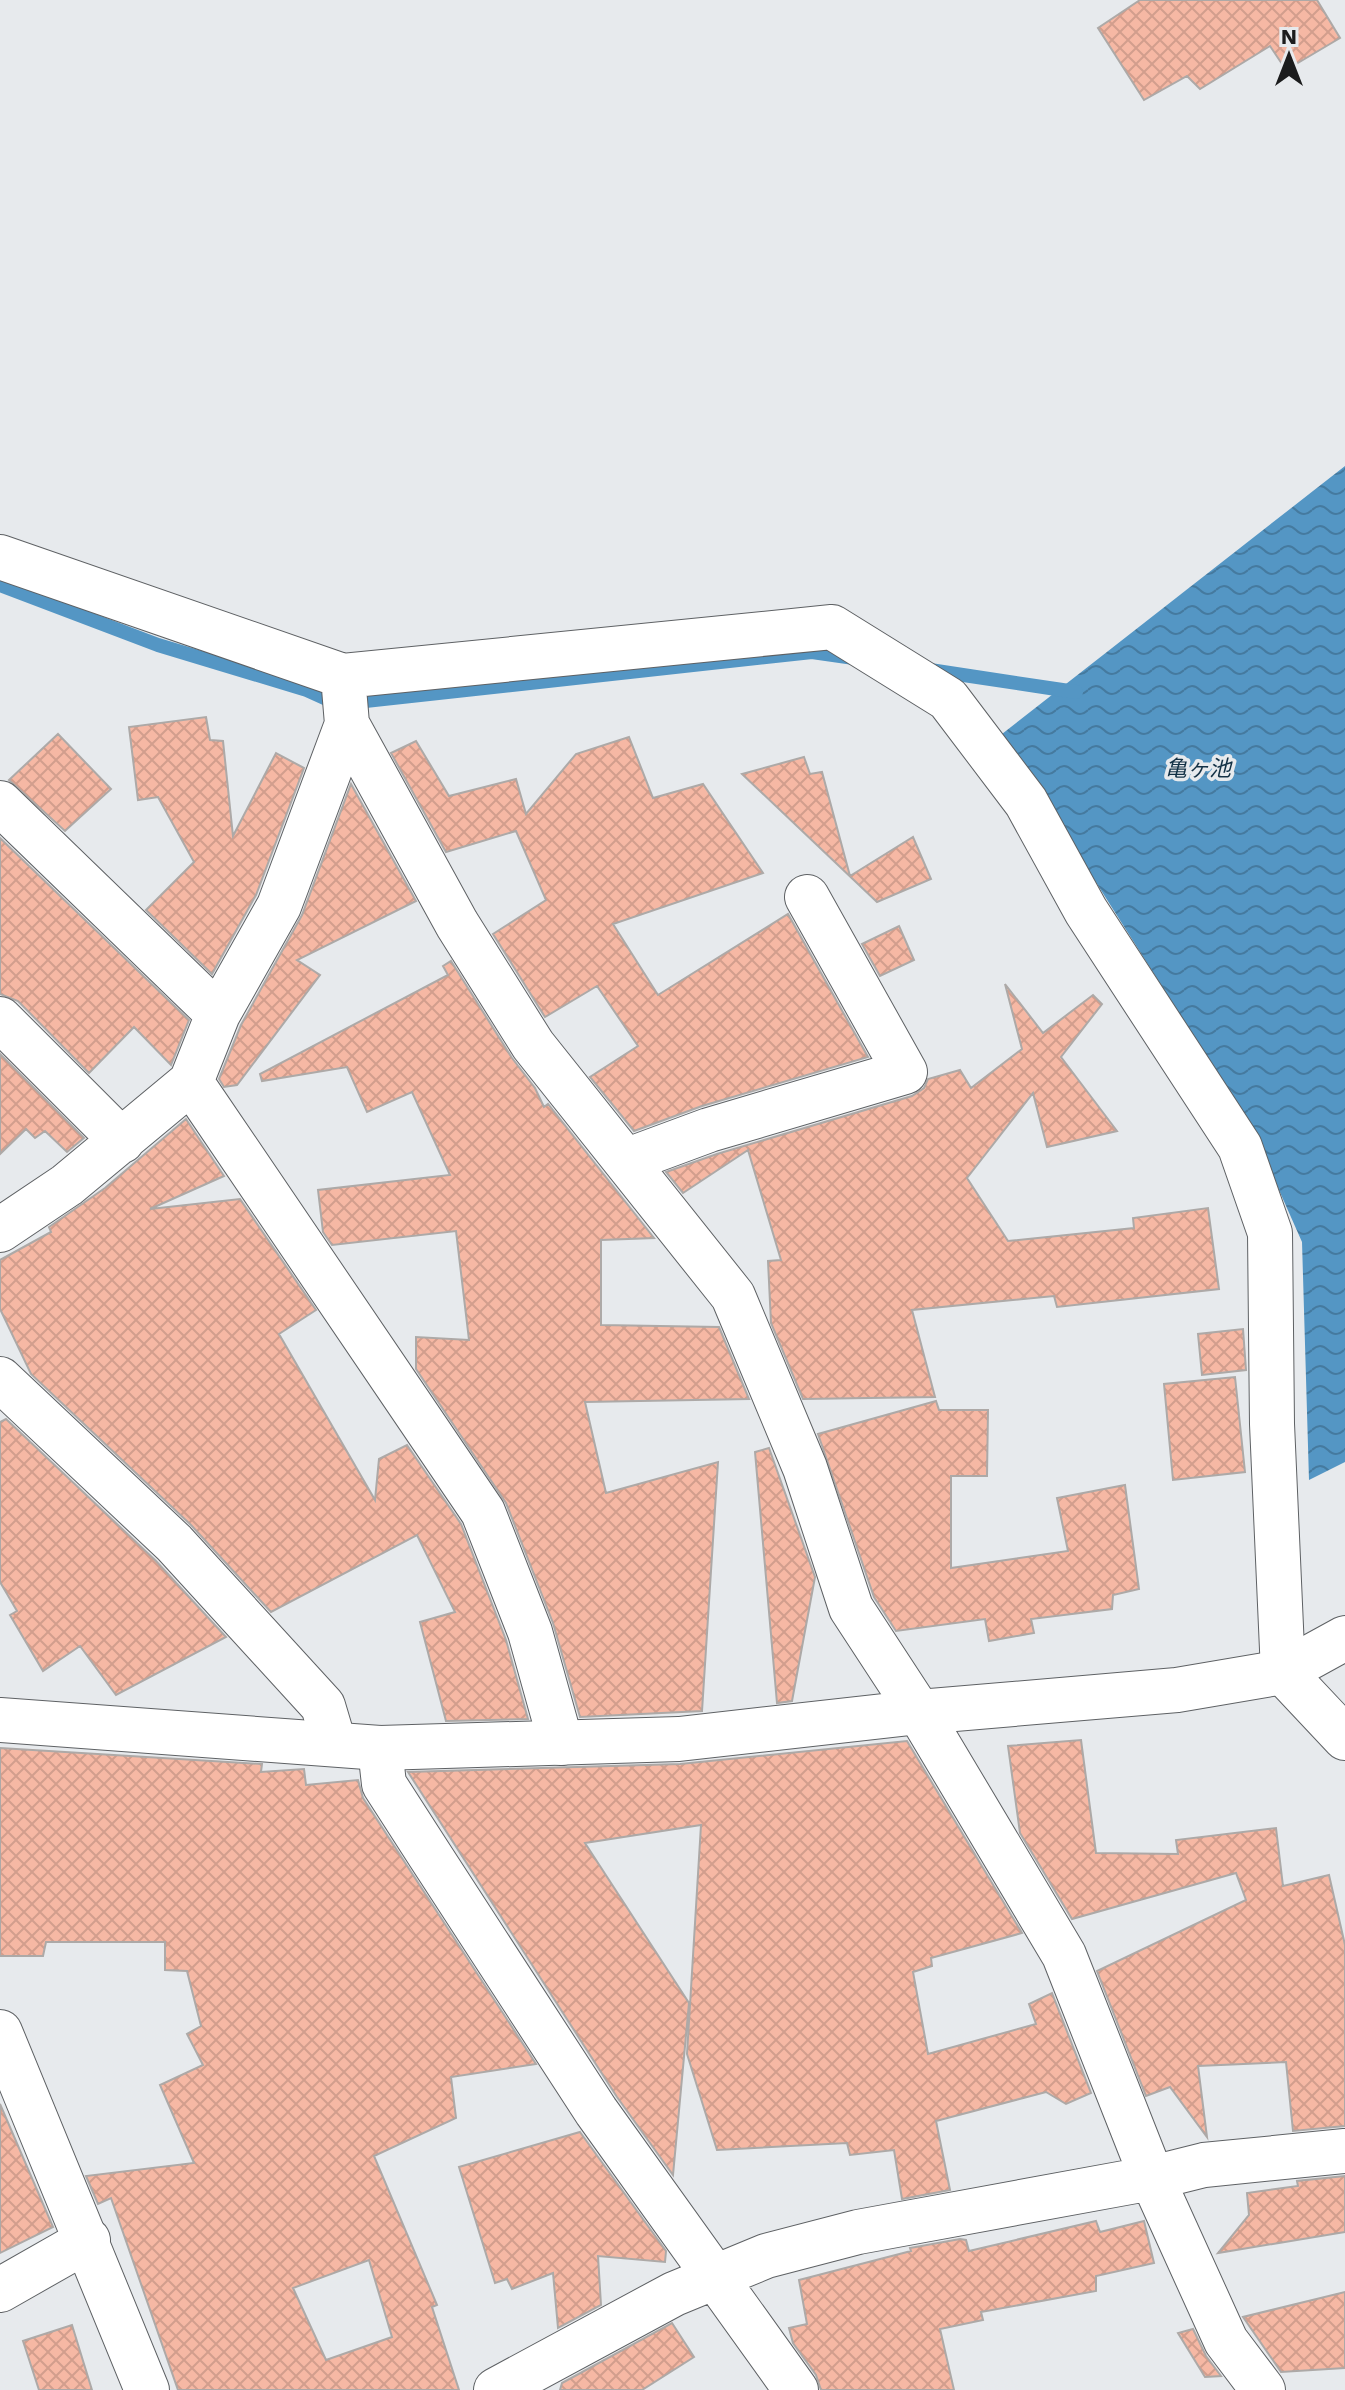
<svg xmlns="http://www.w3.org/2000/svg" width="1345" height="2390" viewBox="0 0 1345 2390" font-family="'Work Sans','Noto Sans JP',sans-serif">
  <defs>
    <pattern id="water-waves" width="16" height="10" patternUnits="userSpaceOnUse" patternTransform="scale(2)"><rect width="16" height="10" fill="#5496c4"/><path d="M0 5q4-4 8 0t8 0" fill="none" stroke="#457a9f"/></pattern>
    <pattern id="building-cross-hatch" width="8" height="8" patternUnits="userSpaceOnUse" patternTransform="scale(2)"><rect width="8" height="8" fill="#f6b8a4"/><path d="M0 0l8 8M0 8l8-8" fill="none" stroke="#d29e8d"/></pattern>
  </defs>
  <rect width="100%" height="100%" fill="#e7eaed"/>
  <!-- water -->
  <path fill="url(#water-waves)" d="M1345,466V1462L1309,1480L1302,1242L1251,1127L1002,734Z"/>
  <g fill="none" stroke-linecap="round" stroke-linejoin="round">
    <!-- stream -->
    <path stroke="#5496c4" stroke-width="14" d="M0,585L158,645L307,690L338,704L812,652L854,658
      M930,670L1076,692"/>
  </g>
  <!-- building -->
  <path fill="url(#building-cross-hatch)" stroke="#ada9a7" stroke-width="2" fill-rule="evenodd" d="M1140,0H1317L1340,38L1286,70L1270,46L1200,89L1187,76L1144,100L1098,28Z
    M206,717L210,740L223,741L233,836L276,753L304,768L256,895L212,974L146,910L194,862L158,797L138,800L129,727Z
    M58,734L111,789L65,831L9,780Z
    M629,737L653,798L703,784L763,873L613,924L658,995L788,914L868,1057L702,1106L634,1131L590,1077L638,1046L597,986L545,1017L493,934L546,900L516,831L446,852L391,753L416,741L449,796L516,779L526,814L576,754Z
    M804,757L810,774L822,772L850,876L913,837L931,879L877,902L742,774Z
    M351,784L416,901L297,960L320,975L237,1085L224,1087L219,1079L241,1025L302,915Z
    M0,838L189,1020L171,1065L134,1027L89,1073L18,1001L0,994Z
    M899,926L914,960L880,976L862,944Z
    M451,961L512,1058L535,1088L544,1107L548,1104L654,1238L601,1240V1325L719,1327L749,1399L585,1402L606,1493L718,1462L702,1711L580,1717L553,1623L506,1503L416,1369V1337L469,1340L456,1231L332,1245L323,1232L318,1190L450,1175L412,1092L367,1112L347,1067L262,1081L260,1074L448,975L443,966Z
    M1005,984L1043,1033L1093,995L1102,1004L1061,1057L1117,1131L1047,1147L1033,1093L967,1178L1008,1241L1134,1228L1133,1218L1208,1208L1219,1289L1057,1307L1054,1296L912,1310L935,1397L803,1399L771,1323L768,1261L781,1260L748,1150L683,1193L666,1172L717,1154L912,1096L924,1088L928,1079L960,1070L971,1088L1022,1049Z
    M0,1054L84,1138L67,1152L45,1131L35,1138L26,1129L0,1154Z
    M186,1119L224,1176L150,1209L240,1199L316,1310L279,1334L375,1500L379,1459L407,1445L461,1524L506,1640L528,1719L446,1721L420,1622L455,1612L417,1535L271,1612L191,1525L31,1374L0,1309V1260L51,1232L49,1227L105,1188Z
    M1243,1329L1246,1370L1202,1375L1198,1334Z
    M1235,1377L1245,1472L1173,1480L1164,1384Z
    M936,1401L939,1410H988L987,1476H951V1568L1068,1551L1057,1498L1125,1485L1139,1589L1113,1595L1112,1609L1031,1619L1034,1633L989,1641L985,1619L896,1631L874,1597L818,1434Z
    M6,1419L156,1561L226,1637L116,1695L80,1646L43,1671L10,1615L17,1611L0,1582V1422Z
    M769,1448L815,1577L792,1701L777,1703L755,1452Z
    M1081,1740L1096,1853L1178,1854L1176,1840L1276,1828L1283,1886L1329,1875L1345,1945V2126L1293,2131L1286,2062L1198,2066L1207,2137L1170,2087L1146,2096L1097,1971L1246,1900L1236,1873L1072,1919L1020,1833L1008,1746Z
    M907,1741L1022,1933L931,1958L932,1966L913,1972L928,2054L1036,2024L1029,2004L1052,1993L1091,2093L1066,2104L1046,2092L936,2121L950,2190L902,2199L894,2150L850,2155L847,2143L717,2150L687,2054L701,1825L585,1843L689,2003L673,2175L617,2097L408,1772L680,1764Z
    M0,1748L262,1764L261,1772L304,1769L306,1785L358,1780L363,1798L536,2064L451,2077L456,2118L374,2156L437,2305L432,2307L459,2390H178L111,2198L98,2204L86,2176L194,2163L160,2085L203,2065L187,2034L201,2026L187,1971L165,1970V1942H46L43,1956H0ZM369,2260L392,2337L326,2360L293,2288Z
    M0,2104L53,2227L0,2253Z
    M580,2132L666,2251L665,2262L598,2256L601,2305L558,2328L553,2273L512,2289L507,2279L495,2283L459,2167Z
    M1345,2176V2232L1218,2253L1249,2215L1247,2193L1298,2186L1297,2181Z
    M1096,2221L1100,2232L1144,2221L1154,2263L1096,2276V2291L981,2312L983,2320L940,2329L954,2390H821L816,2375L793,2343L789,2328L807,2324L799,2280L911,2251L910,2248L960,2239L966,2240L969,2251Z
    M1345,2292V2368L1281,2372L1243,2317Z
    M672,2323L694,2357L642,2390H560L562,2383Z
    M72,2325L92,2390H39L23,2341Z
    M1193,2329L1206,2356L1221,2376L1205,2377L1178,2333Z"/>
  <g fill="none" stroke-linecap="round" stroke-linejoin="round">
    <!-- minor casing -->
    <g stroke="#5e6164" stroke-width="46">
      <path id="minor" d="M0,557L343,676L832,627L948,699L1026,802L1086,911L1240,1147L1270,1233L1272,1424L1283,1672L1345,1738
        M343,676L347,724L457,924L533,1045L733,1296L805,1468L851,1608L919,1712L1064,1955L1152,2178L1226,2341L1263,2390
        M0,803L218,1014
        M0,1019L122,1141
        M191,1082L483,1512L530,1632L561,1743
        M628,1160L709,1130L905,1072L807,897
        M0,1230L67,1185L191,1082L218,1014L279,906L347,724
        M0,1379L174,1543L323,1706L334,1743
        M380,1748L384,1784L429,1854L596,2111L796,2390
        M0,2290L88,2240
        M496,2390L674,2294L766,2256L858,2232L1152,2178L1204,2165L1345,2151"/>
    </g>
    <!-- tertiary casing -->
    <g stroke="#5e6164" stroke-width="46">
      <path id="tertiary" d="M0,1720L380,1748L679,1739L919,1712L1177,1690L1283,1672L1345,1638
        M0,2032L147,2390"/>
    </g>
    <!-- minor -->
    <use href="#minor" stroke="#fff" stroke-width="44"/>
    <!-- tertiary -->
    <use href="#tertiary" stroke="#fff" stroke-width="44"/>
  </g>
  <g text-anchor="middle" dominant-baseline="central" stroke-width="7" stroke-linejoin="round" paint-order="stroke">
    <!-- water labels -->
    <g font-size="22" font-style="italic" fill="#133145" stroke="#e7eaed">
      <text x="1198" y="768">亀ヶ池</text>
    </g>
  </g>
  <!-- north arrow -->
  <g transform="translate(1289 56)" stroke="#e7eaed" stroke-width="6" paint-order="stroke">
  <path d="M0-6L14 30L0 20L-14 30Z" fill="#1b1c1d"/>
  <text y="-12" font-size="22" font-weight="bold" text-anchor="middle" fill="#1b1c1d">N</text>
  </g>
</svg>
